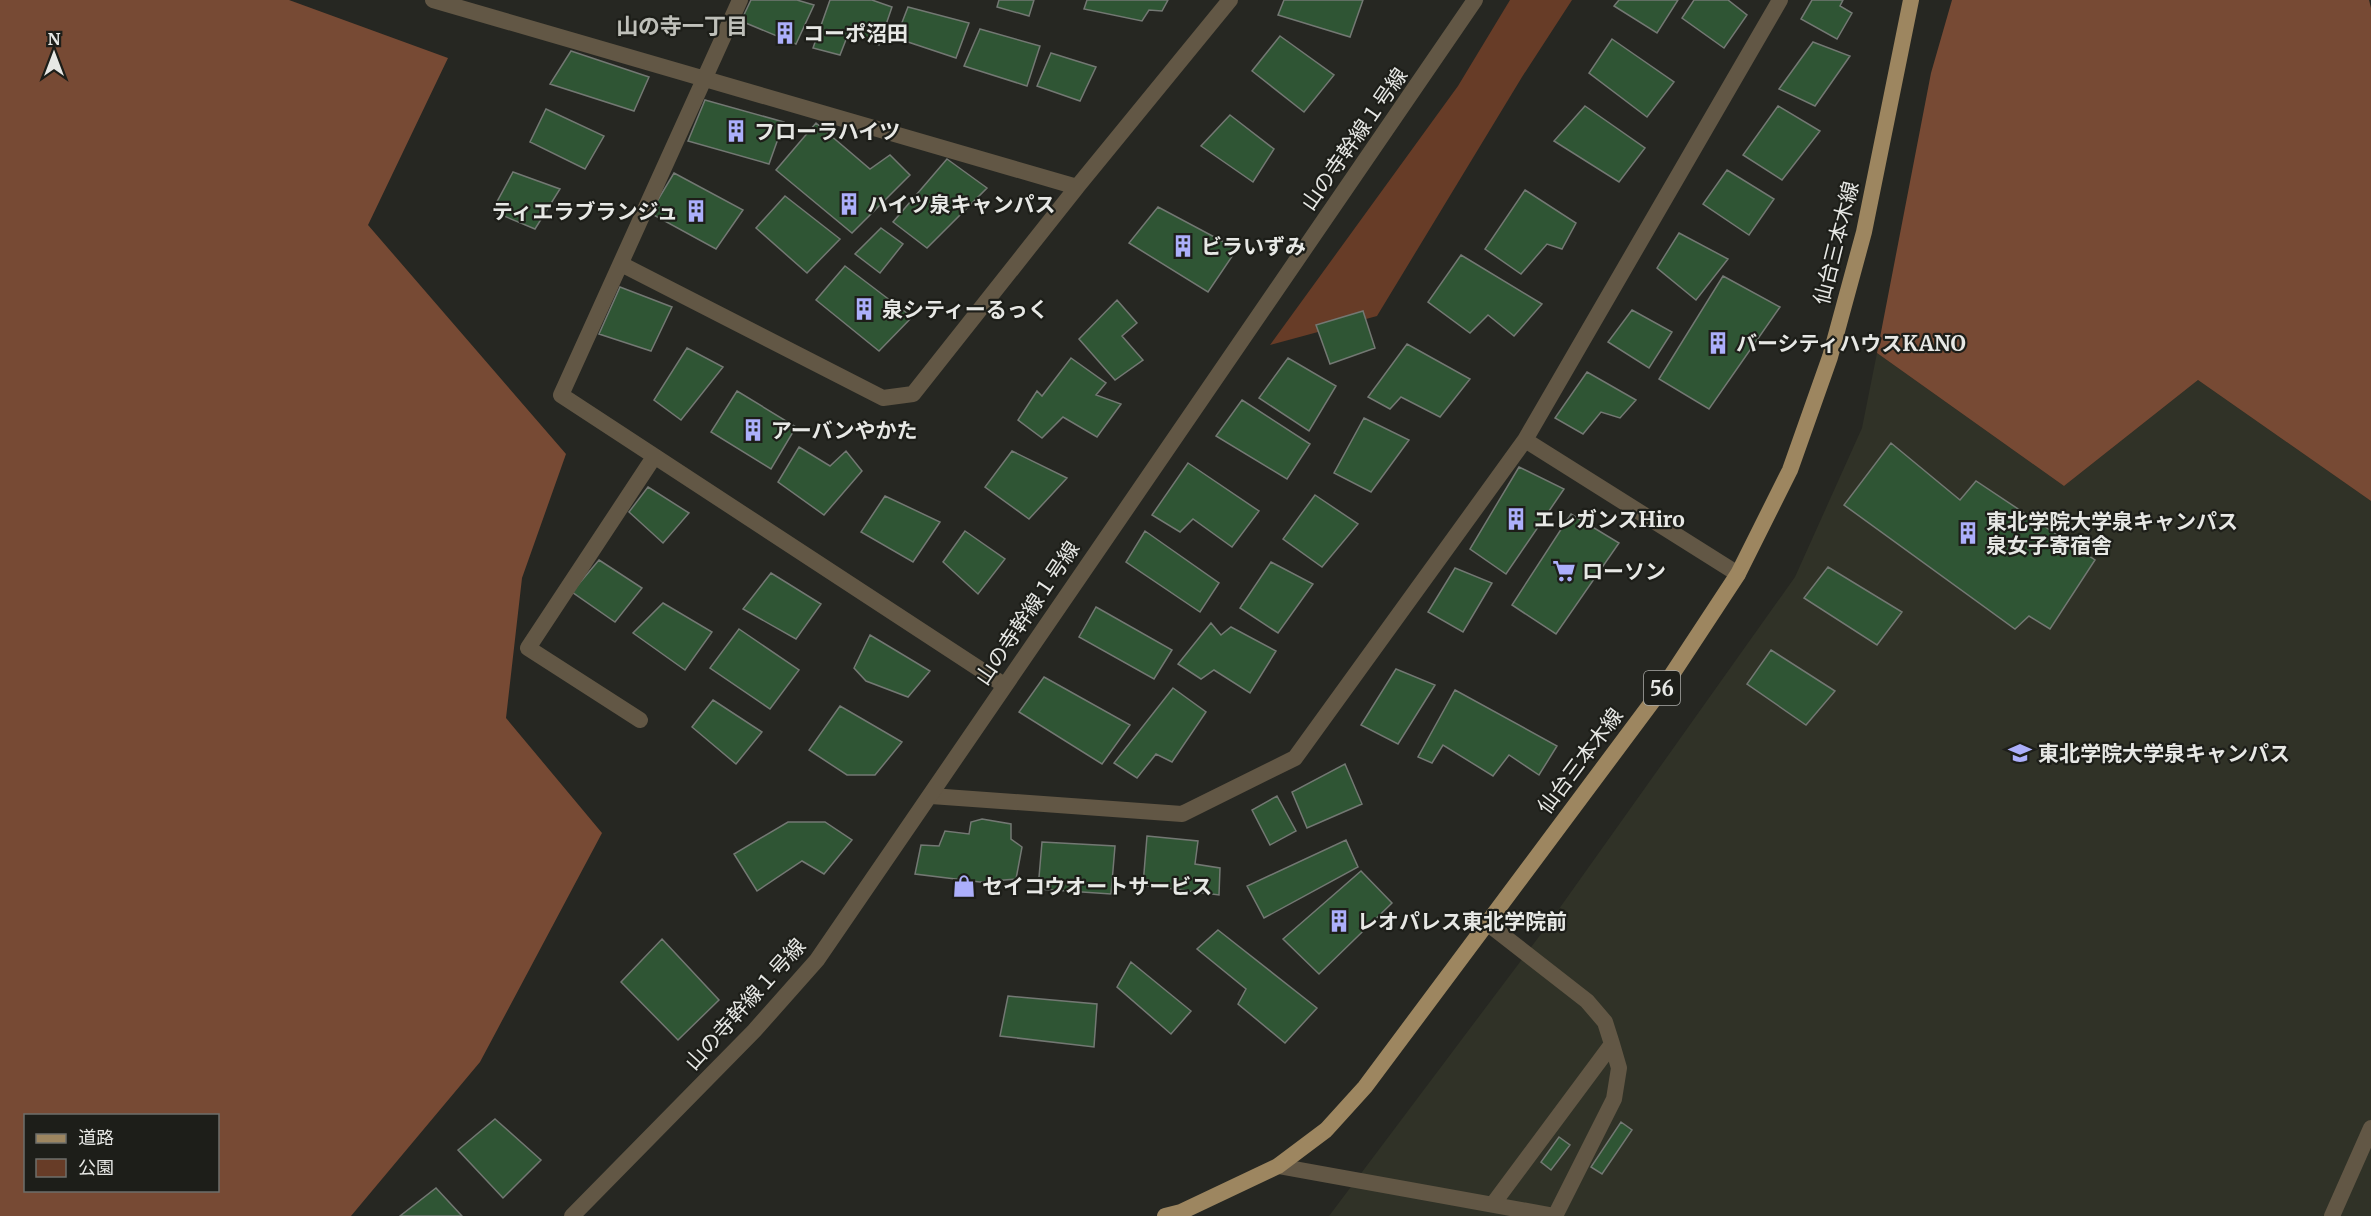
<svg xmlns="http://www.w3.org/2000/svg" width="2371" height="1216" viewBox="0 0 2371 1216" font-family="Merriweather,'Noto Sans JP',serif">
  <rect width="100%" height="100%" fill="#262722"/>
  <!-- built -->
  <path fill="#303227" d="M1877,353L2064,486L2198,380L2371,501V1216H1329L1544,930L1795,577L1862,428Z"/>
  <!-- green -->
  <path fill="#673c27" d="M1510,0H1572L1522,77L1377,316L1270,345L1458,86Z"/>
  <!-- forest -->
  <path fill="#774a34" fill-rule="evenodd" d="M0,0H289L448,58L368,225L566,454L522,578L506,718L602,833L480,1062L351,1216H0ZM26,1116H218V1190H26Z
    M1952,0H2369L2371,8V501L2198,380L2064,486L1877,353L1931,73Z"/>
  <!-- building -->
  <path fill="#2f5534" stroke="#737873" stroke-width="1.5" d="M751,0H797L814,5L796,44L741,21Z
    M830,0H872L892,7L879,45L849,32L840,55L813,48Z
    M999,0H1034L1029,16L997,7Z
    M1087,0H1168L1162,11L1149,10L1142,21L1084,9Z
    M1284,0H1363L1350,37L1278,15Z
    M1619,0H1678L1657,33L1614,6Z
    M1694,0H1728L1747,15L1724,48L1682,18Z
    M1812,0H1843L1840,6L1852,13L1837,39L1801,19Z
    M908,7L969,23L956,58L896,38Z
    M980,29L1040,46L1027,86L964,66Z
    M1280,36L1334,75L1304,112L1252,71Z
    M1612,39L1674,82L1647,117L1589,73Z
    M1813,42L1850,56L1815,106L1779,89Z
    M571,51L649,77L634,111L550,84Z
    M1051,53L1096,67L1080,101L1037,86Z
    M705,100L784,122L769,164L688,141Z
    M1585,106L1645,148L1619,182L1554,141Z
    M1778,106L1820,131L1782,180L1743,155Z
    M546,109L604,136L585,169L530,142Z
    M1230,115L1274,149L1253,182L1201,146Z
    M816,123L870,169L890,155L910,175L852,233L776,170Z
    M947,159L987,188L927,248L893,222Z
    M1727,170L1774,199L1749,235L1703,204Z
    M513,172L560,189L535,229L492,211Z
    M674,173L743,210L716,249L650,213Z
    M1525,190L1576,223L1562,249L1547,244L1521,274L1485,249Z
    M785,196L840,239L807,273L756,228Z
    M1158,207L1237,249L1208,292L1129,243Z
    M881,228L903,244L880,273L855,254Z
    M1679,233L1728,259L1696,300L1657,268Z
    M1461,255L1542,304L1514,336L1488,315L1470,333L1428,302Z
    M845,266L912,317L879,351L816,300Z
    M1723,276L1780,307L1709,409L1659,379Z
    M620,287L672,307L651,351L599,334Z
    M1117,300L1137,323L1122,336L1143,360L1115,380L1079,339Z
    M1632,310L1672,332L1649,368L1608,342Z
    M1363,311L1375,348L1330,364L1316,325Z
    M1407,344L1470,379L1440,417L1401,397L1390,409L1368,397Z
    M687,348L723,367L681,420L654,400Z
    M1071,358L1106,383L1096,395L1121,404L1097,437L1063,417L1042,438L1018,420L1037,391L1042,396Z
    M1288,358L1336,386L1309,431L1259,398Z
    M1587,372L1636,400L1620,418L1601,412L1583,434L1555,418Z
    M737,391L796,427L771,469L711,432Z
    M1242,400L1310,444L1287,479L1216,436Z
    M1364,418L1409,440L1371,492L1334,473Z
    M1891,443L1960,500L1976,481L2095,560L2050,629L2029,616L2015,629L1844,505Z
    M799,447L830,466L846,451L862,471L824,515L778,482Z
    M1012,451L1067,478L1029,519L985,487Z
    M1188,463L1259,511L1232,547L1193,519L1180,532L1152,515Z
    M1519,467L1564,489L1506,574L1470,549Z
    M648,487L689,513L663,543L629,512Z
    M1315,495L1358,524L1322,567L1283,539Z
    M885,496L940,522L913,562L861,532Z
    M1571,514L1619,543L1556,634L1512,605Z
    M965,531L1005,559L978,594L943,562Z
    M1145,531L1219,583L1200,612L1126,562Z
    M599,560L642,588L615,622L572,592Z
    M1271,562L1313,584L1278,633L1240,608Z
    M1828,567L1902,612L1877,645L1804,598Z
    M1455,568L1492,583L1463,632L1428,612Z
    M771,573L821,604L796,639L743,609Z
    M663,603L712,632L685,670L633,633Z
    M1096,607L1172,650L1154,679L1079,637Z
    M1211,623L1221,635L1231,627L1276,651L1250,693L1214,670L1201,679L1178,664Z
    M739,629L799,670L770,709L710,668Z
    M870,635L930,671L908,697L866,681L854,668Z
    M1771,650L1835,691L1806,725L1747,684Z
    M1396,669L1435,685L1398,744L1361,725Z
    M1044,677L1130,725L1102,764L1019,712Z
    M1173,688L1206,712L1172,762L1156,754L1137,778L1114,763Z
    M1455,690L1557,746L1539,775L1509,755L1493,776L1443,745L1432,763L1418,757Z
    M713,700L762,732L736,764L692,727Z
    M840,706L902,742L875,775H847L809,750Z
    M1345,764L1362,804L1307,828L1292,792Z
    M1277,796L1296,831L1270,845L1252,810Z
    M982,819L1011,824V839L1022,847L1016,879L980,882L915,874L921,845L939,846L945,831L969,834L971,822Z
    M788,822H825L852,840L824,874L802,861L757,891L734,854Z
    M1147,836L1198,841L1195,864L1220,868L1219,895L1143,885Z
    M1346,840L1358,867L1264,918L1247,886Z
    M1042,842L1115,846L1111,894L1038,889Z
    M1361,871L1392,903L1319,974L1283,939Z
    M1218,930L1317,1008L1285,1043L1238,1004L1246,989L1197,949Z
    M662,939L719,1000L678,1040L621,982Z
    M1131,962L1191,1011L1171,1034L1117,987Z
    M1008,996L1097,1004L1094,1047L1000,1036Z
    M495,1119L541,1160L503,1198L458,1150Z
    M1621,1122L1632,1130L1602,1174L1591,1167Z
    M1559,1137L1570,1145L1551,1170L1541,1162Z
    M436,1188L462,1216H400Z"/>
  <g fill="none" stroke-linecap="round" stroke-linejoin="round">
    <!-- service -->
    <path stroke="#625745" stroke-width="16" d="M1487,923L1587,1001L1605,1022L1612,1044L1493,1204
      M1278,1166L1555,1216
      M1555,1216L1614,1099L1619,1068L1612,1044
      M2332,1216L2371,1128"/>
    <!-- minor -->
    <path stroke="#625745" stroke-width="16" d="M433,0L1077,187L1230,0
      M740,0L561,395L1004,685
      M621,264L883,398L913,394L1077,187
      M1525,440L1738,574
      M640,720L528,648L654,457
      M931,796L1182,814L1295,758L1525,440L1780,0"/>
    <!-- tertiary -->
    <path stroke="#625745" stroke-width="16" d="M572,1216L754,1031L817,960L1475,0"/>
    <!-- primary -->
    <path stroke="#9d8660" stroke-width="16" d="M1165,1216L1181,1212L1278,1166L1326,1130L1365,1087L1667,682L1738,574L1790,470L1830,357L1864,232L1911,0"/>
  </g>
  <!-- icons -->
  <defs>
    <g id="building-bare" transform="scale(1.8)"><path d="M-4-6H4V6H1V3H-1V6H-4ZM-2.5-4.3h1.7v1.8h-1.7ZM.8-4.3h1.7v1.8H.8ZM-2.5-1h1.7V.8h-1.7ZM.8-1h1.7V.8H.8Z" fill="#acaffb" stroke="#1d1e19" stroke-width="2.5" paint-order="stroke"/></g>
    <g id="supermarket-bare" transform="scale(1.8)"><path d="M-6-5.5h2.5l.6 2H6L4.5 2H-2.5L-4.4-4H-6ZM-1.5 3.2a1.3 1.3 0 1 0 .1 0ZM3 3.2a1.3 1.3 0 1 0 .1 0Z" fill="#acaffb" stroke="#1d1e19" stroke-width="2.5" paint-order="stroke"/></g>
    <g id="university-bare" transform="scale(1.8)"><path d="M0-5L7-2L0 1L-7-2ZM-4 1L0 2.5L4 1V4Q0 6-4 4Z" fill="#acaffb" stroke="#1d1e19" stroke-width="2.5" paint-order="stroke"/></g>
    <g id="shop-bare" transform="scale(1.8)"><path d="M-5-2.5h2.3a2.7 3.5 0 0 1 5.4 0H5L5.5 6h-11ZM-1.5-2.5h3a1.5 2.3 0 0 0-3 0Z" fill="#acaffb" stroke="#1d1e19" stroke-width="2.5" paint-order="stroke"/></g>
  </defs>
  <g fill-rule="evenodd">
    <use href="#building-bare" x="785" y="33"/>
    <use href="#building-bare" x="736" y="131"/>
    <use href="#building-bare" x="849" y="204"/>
    <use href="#building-bare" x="696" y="211"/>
    <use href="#building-bare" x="1183" y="246"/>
    <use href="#building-bare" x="864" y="309"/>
    <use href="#building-bare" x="1718" y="343"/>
    <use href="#building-bare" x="753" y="430"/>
    <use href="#building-bare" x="1516" y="519"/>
    <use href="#building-bare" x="1968" y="533"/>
    <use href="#supermarket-bare" x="1564" y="571"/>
    <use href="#university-bare" x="2020" y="753"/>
    <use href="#shop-bare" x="964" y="886"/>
    <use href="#building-bare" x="1339" y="921"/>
  </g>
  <g text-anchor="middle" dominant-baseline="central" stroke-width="4.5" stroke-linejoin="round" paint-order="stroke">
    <!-- shield labels -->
    <rect fill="#1d1e19" stroke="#aaaba8" stroke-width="1.5" x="1644" y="671" width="36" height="34" rx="4.5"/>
    <g font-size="20" font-weight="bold" fill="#e7e8e5">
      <text x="1662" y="688">56</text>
    </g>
    <!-- poi labels -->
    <g font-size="21" font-weight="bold" fill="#e7e8e5" stroke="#1d1e19" text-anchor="start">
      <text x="803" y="33">コーポ沼田</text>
      <text x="754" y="131">フローラハイツ</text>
      <text x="867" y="204">ハイツ泉キャンパス</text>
      <text x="678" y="211" text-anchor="end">ティエラブランジュ</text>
      <text x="1201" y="246">ビラいずみ</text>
      <text x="882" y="309">泉シティーるっく</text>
      <text x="1736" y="343">バーシティハウスKANO</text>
      <text x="771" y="430">アーバンやかた</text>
      <text x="1534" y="519">エレガンスHiro</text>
      <text x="1986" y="521">東北学院大学泉キャンパス<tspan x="1986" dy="24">泉女子寄宿舎</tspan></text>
      <text x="1582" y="571">ローソン</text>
      <text x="2038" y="753">東北学院大学泉キャンパス</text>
      <text x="982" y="886">セイコウオートサービス</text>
      <text x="1357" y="921">レオパレス東北学院前</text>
    </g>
    <!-- street labels -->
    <g font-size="21" fill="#e7e8e5" stroke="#1d1e19">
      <text transform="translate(1354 139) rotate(-55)">山の寺幹線１号線</text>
      <text transform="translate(1836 243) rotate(-76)">仙台三本木線</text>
      <text transform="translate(1027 613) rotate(-56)">山の寺幹線１号線</text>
      <text transform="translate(1580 761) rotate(-53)">仙台三本木線</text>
      <text transform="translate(745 1004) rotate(-48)">山の寺幹線１号線</text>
    </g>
    <!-- neighbourhood labels -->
    <g font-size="22" font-weight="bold" fill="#bfc0ba" stroke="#1d1e19">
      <text x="682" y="26">山の寺一丁目</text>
    </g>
  </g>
  <!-- legend -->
  <rect x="24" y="1114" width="195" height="78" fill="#1d1e19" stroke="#6e6f6b" stroke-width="1.5"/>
  <rect x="36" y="1134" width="30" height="9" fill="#9d8660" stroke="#6e6f6b" stroke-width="1.5"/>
  <text x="78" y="1144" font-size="18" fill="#e7e8e5">道路</text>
  <rect x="36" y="1159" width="30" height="18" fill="#673c27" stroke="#6e6f6b" stroke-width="1.5"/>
  <text x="78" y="1174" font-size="18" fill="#e7e8e5">公園</text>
  <!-- north arrow -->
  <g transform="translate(54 54)" stroke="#1d1e19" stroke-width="4.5" paint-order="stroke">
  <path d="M0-4.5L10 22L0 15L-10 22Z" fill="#e7e8e5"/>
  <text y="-9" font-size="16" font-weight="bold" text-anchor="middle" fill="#e7e8e5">N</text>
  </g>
</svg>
